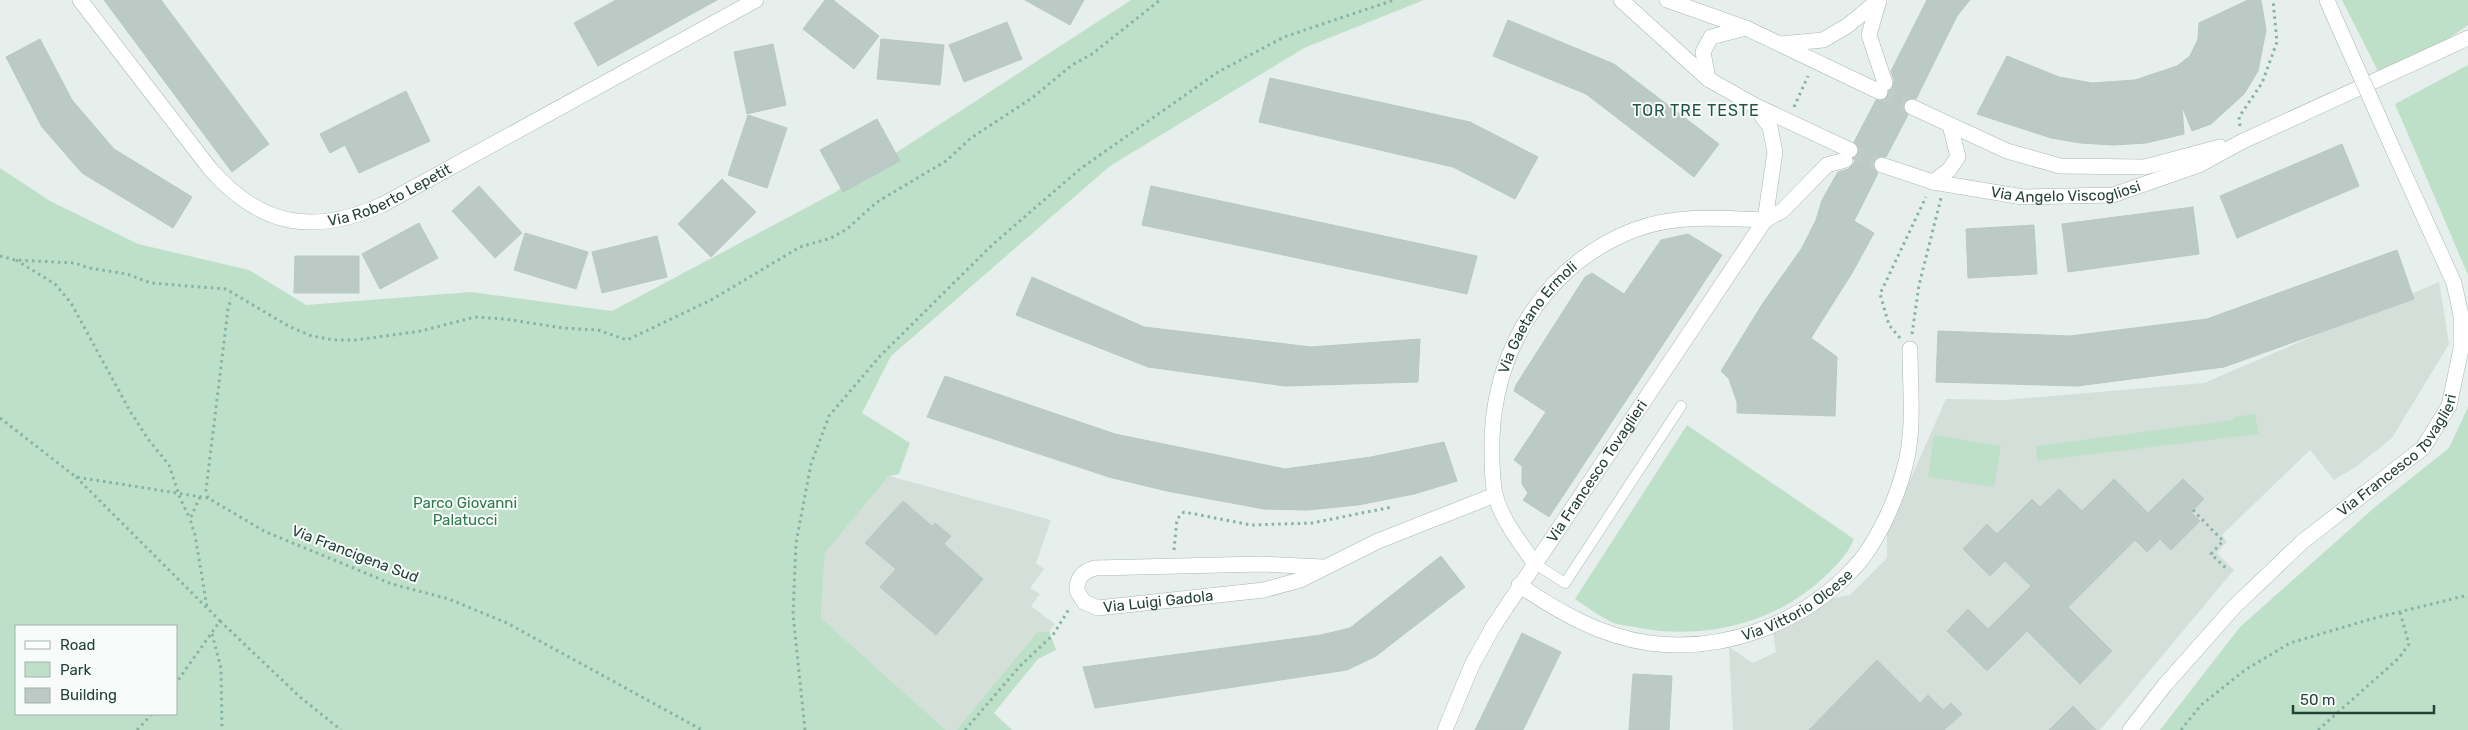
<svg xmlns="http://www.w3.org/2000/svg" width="2468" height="730" viewBox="0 0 2468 730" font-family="Rubik,sans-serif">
  <rect width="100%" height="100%" fill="#e6efeb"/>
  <!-- built -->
  <path fill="#d4dfda" d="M2439,282L2449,344L2392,438L2357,466L2334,480L2310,450L2222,535L2227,542L2217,553L2234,570L2100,730H1733L1729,647L1753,663L1776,652L1773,633L1806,616L1828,599L1850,595L1887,558V532L1946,399L2005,400L2204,383Z
    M889,476L1051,520L1036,563L1044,569L1030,588L1040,594L1031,606L1055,624L1049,631L1037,632L956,730H946L821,618L825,553Z"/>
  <!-- green -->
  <path fill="#bfe0c8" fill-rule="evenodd" d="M1131,0H1424L1304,48L1110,166L891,356L862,413L910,443L899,474L889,476L825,553L821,618L946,730H0V168L50,201L138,244L249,270L306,305L471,292L612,311L834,193ZM16,626H176V714H16Z
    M2342,0H2468V25L2430,51L2379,73Z
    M2468,65V275L2395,104Z
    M2468,407V730H2160L2240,627L2375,507L2449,448Z
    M2255,414L2259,434L2037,461L2036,446L2233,420L2234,417Z
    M1687,425L1854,539C1847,556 1834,568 1821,580C1772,624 1705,640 1640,628C1632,626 1622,626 1614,623C1600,617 1587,607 1575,599Z
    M1934,435L2001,446L1994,487L1928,477Z
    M1049,631L1056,650L1038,659L994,713L1012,730H956L1037,632Z"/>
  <!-- building -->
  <path fill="#bbcac4" stroke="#b8c9c2" d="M104,0H161L269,144L232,172Z
    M616,0H717L598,66L574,23Z
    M825,0H833L879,36L854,69L803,29Z
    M1025,0H1084L1070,25Z
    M1927,0H1970L1957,16L1916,99L1911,98L1904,103L1903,108L1908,115L1886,157L1880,156L1873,162V167L1878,173L1854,221L1874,233L1852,273L1811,338L1837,357L1835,416L1737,413V402L1729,379L1721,371L1763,303L1802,248L1816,220L1822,200L1838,172L1848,169L1854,163L1859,150L1854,142L1876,100L1886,99L1892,89L1894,81L1891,71Z
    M2248,0H2261L2266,30L2258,71L2244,94L2211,124L2192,131L2182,106L2184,134L2146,143L2114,145L2080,143L2051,138L1977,114L2007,56L2059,77L2092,83L2135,80L2177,66L2190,56L2198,39L2199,23Z
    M1508,20L1614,64L1719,144L1694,177L1586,94L1493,56Z
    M1007,22L1022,59L964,82L949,45Z
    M40,39L72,100L114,149L192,197L173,228L82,173L42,127L6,57Z
    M881,39L944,45L940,85L877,79Z
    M773,44L786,105L747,114L734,52Z
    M1270,78L1470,122L1538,157L1515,199L1453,167L1259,122Z
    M406,91L430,141L359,173L345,145L330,153L320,134Z
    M748,115L787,128L767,188L728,175Z
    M877,119L900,161L843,192L820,150Z
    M2342,144L2359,186L2237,238L2220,196Z
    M722,179L756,212L711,257L678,224Z
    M479,186L522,233L495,258L452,211Z
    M1151,186L1477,256L1467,294L1142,225Z
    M2193,207L2199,254L2068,272L2062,224Z
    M419,223L438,258L380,289L362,254Z
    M2034,225L2037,274L1968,278L1966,229Z
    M525,233L588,252L576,289L514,270Z
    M1688,234L1722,255L1549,517L1523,500L1528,493L1522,484V466L1514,460L1546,412L1514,391L1516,385L1585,277L1592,273L1624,294L1661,240Z
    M657,236L667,277L602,293L592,252Z
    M2397,250L2414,299L2224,367L2077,386L1936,382L1938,331L2070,336L2207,319Z
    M295,256H359V293H294Z
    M1032,277L1144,327L1311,347L1420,339L1418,382L1285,386L1148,367L1016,315Z
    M945,376L1115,434L1285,469L1371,457L1444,442L1457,481L1414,494L1358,505L1308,510L1264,509L1167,491L1109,477L927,417Z
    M2114,479L2148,513L2183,479L2204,499L2191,512L2200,521L2171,550L2160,539L2147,552L2135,540L2068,607L2112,651L2080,684L2027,631L1987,671L1947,631L1968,609L1988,629L2031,586L2005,561L1990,576L1963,549L1987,524L1997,534L2032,499L2040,507L2059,489L2082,511Z
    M903,501L932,526L935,523L951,536L944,544L983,579L936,635L880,587L896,569L865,543Z
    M1441,556L1465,587L1376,656L1347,670L1095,708L1083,667L1321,635L1350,628Z
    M1522,633L1561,652L1523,730H1475Z
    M1877,660L1920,703L1928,695L1943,710L1951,703L1962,714L1944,730H1809Z
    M1633,674L1672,676L1669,730H1629Z
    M2073,706L2096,730H2049Z"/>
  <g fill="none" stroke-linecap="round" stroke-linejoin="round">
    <!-- street-tunnel -->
    <path stroke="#bfccc8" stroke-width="15" stroke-dasharray="15 8" stroke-linecap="butt" d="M1880,92L1912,107
      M1850,150L1882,165"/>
    <!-- lane casing -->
    <g stroke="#a8b8b2" stroke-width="11">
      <path id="lane" d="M1534,563L1565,583L1681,406"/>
    </g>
    <!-- street casing -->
    <g stroke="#a8b8b2" stroke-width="16">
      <g id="street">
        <path id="s1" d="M80,0L211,170C262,227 313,235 382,205L756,0"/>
        <path d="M1621,0L1708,79L1754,105L1850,150"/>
        <path d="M1667,0L1746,28L1880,92"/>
        <path d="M1879,0L1869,35L1885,83"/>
        <path d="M2327,0L2333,14"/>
        <path d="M1781,44L1823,40L1847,26L1879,0"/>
        <path d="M1708,79L1703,52L1711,37L1746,28"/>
        <path d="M1912,107L2007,151L2060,166L2145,167L2220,147"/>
        <path id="s2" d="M1882,165L1933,182L2023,197L2113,195L2199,165L2241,142L2468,38"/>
        <path d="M1933,182L1949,170L1958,157L1950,125"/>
        <path d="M1765,220L1782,211L1827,165L1845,160"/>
        <path id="s3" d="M1534,563C1520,542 1501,519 1495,494C1491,475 1492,455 1492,437C1496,346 1547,264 1634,230C1676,214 1721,218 1765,220"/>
        <path id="s4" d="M1323,567L1262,564L1095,568C1082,572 1077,577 1077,591L1084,602L1098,608L1264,590L1300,580L1378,541L1495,495"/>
        <path id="s5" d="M1519,585C1559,612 1600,636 1649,643C1723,653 1801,624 1852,570C1876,546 1897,499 1905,466C1915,429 1910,388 1910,349"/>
        <path id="s6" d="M1445,730L1472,665L1493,627L1765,220L1775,152L1770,127L1754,105"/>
        <path id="s7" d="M2130,730L2164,686L2234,607L2302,542L2423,448L2449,406L2461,349V315L2454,283L2393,149"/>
      </g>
    </g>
    <!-- path -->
    <path stroke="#86b3a5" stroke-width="3" stroke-dasharray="2.5 4" stroke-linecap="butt" d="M1794,107L1808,76
      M2240,126L2239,117L2262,83L2277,42L2273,0
      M0,256L15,260L75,263L89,268L127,274L151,283L226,289L290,327L312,336L334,340H356L421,331L475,317L505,319L563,328L598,330L627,340L711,300L800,247L831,238L847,229L877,202L946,161L971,138L1032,98L1072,65L1092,54L1160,0
      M16,260L55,284L71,303L130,411L148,439L169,465L180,498L190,519
      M1912,334L1919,285L1941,198
      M1900,338L1889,325L1880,294L1926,197
      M0,418L76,477L208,498L264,531L329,558L392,584L449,599L507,623L702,730
      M76,477L220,621L176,683
      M200,497L190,519L195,535L207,607
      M208,498L206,490L228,309L231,298
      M2193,510L2223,541L2211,554L2228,570
      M1174,550L1177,519L1184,512L1251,525L1312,523L1392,507
      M220,621L300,697L341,730
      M212,634L221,668L222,730
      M137,730L152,714
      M805,730L793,614L796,543L811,464L829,416L880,356L992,245L1080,169L1218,72L1284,37L1394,0
      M965,730L1020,666L1053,635L1069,609
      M2181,730L2201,705L2245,670L2290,643L2371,619L2468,595
      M2318,730L2399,658L2409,644L2400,612"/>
    <!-- lane -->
    <use href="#lane" stroke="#fff" stroke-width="10"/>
    <!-- street -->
    <use href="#street" stroke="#fff" stroke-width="15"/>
    <!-- street-bridge casing -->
    <g stroke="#a8b8b2" stroke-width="16" stroke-linecap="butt">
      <path id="street-bridge" d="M2333,14L2393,149"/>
    </g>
    <!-- street-bridge -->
    <use href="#street-bridge" stroke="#fff" stroke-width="15"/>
  </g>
  <g text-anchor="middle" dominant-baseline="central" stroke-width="4" stroke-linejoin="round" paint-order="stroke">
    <!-- street labels -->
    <g font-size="15" fill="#24423a" stroke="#f7fbf9">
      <text stroke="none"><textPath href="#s2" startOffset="188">Via Angelo Viscogliosi</textPath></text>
      <text stroke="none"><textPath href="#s1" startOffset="415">Via Roberto Lepetit</textPath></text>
      <text stroke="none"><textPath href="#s3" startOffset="268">Via Gaetano Ermoli</textPath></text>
      <text stroke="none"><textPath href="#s7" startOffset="386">Via Francesco Tovaglieri</textPath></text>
      <text stroke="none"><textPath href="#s6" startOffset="301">Via Francesco Tovaglieri</textPath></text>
      <text transform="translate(355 554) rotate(21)">Via Francigena Sud</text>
      <text stroke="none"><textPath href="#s4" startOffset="349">Via Luigi Gadola</textPath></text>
      <text stroke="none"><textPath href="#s5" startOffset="301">Via Vittorio Olcese</textPath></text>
    </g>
    <!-- park labels -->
    <g font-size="15" fill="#2d7a4b" stroke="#f7fbf9">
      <text x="465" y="503">Parco Giovanni<tspan x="465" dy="17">Palatucci</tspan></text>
    </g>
    <!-- neighbourhood labels -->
    <g font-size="16" letter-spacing="1" fill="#1f5548" stroke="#f7fbf9">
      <text x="1696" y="110">TOR TRE TESTE</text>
    </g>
  </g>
  <!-- legend -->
  <rect x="15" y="625" width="162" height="90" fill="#f7fbf9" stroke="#a3b1ad"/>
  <rect x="25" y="641" width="25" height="8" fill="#ffffff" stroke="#a3b1ad"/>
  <text x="60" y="650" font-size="15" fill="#24423a">Road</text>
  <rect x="25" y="662" width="25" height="15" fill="#bfe0c8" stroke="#a3b1ad"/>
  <text x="60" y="675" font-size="15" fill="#24423a">Park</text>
  <rect x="25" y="688" width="25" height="15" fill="#bbcac4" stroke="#a3b1ad"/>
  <text x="60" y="700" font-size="15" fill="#24423a">Building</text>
  <!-- scale -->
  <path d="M2293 705v8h141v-8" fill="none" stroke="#24423a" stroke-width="2.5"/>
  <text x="2300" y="705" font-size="15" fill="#24423a" stroke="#f7fbf9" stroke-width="4" paint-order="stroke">50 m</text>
</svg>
